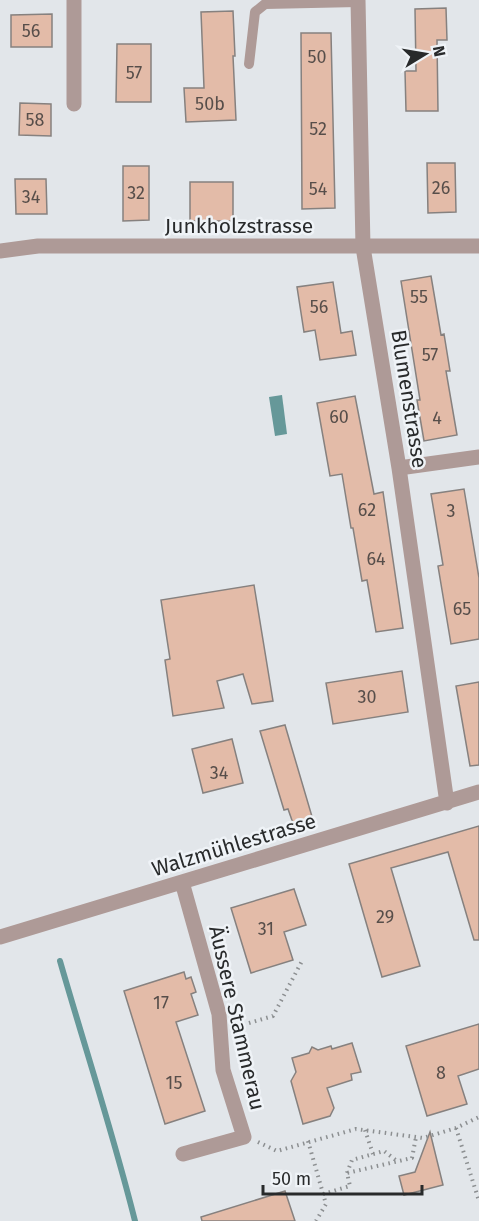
<svg xmlns="http://www.w3.org/2000/svg" width="479" height="1221" viewBox="0 0 479 1221" font-family="'Fira Sans',sans-serif">
  <rect width="100%" height="100%" fill="#e2e6ea"/>
  <!-- water -->
  <path fill="#669899" d="M282,395L287,434L275,436L269,397Z"/>
  <g fill="none" stroke-linecap="round" stroke-linejoin="round">
    <!-- stream -->
    <path stroke="#669899" stroke-width="6" d="M60,961C85,1048 113,1133 135,1221"/>
  </g>
  <!-- building -->
  <path fill="#e3bba8" stroke="#86817f" stroke-width="1.5" d="M446,8L447,40H437L438,111H406L405,71H416L415,9Z
    M233,11L235,56H233L236,120L186,122L184,88H204L201,12Z
    M52,14V47H11V15Z
    M301,33H331L335,208L302,209Z
    M117,44H151V102H116Z
    M20,103L51,104V136L19,135Z
    M427,163H455L456,212L428,213Z
    M123,166H149V220L123,221Z
    M15,179H46L47,214H16Z
    M190,182H233V221H190Z
    M431,276L441,335L444,334L450,371H446L457,435L424,441L417,400H420L401,281Z
    M333,282L341,333L352,331L356,355L320,360L315,330L304,332L297,287Z
    M355,396L374,494L383,492L403,628L376,632L367,580L362,581L353,528H351L342,474L330,476L317,403Z
    M464,489L479,578V639L451,644L438,566L443,565L431,494Z
    M254,585L273,701L252,704L243,674L217,681L224,708L173,716L165,660L170,659L161,600Z
    M402,671L408,712L333,724L326,683Z
    M479,682V765L470,766L456,686Z
    M285,725L313,820L294,826L288,809L284,810L260,731Z
    M232,739L243,783L203,793L192,749Z
    M479,826V940H474L448,852L391,868L420,966L382,977L349,864Z
    M294,889L306,925L284,932L293,960L251,973L231,908Z
    M184,972L186,979L191,977L196,992L191,994L198,1015L176,1022L205,1111L165,1124L124,991Z
    M479,1024V1069L458,1076L467,1104L427,1116L406,1046Z
    M352,1043L361,1072L351,1074L352,1080L327,1088L334,1108L330,1116L303,1124L291,1081L296,1072L292,1058L309,1053L312,1047L318,1050L331,1046L332,1049Z
    M430,1132L443,1185L404,1195L399,1176L415,1172Z
    M285,1191L295,1221H202L201,1217Z"/>
  <g fill="none" stroke-linecap="round" stroke-linejoin="round">
    <!-- path -->
    <path stroke="#8c8f91" stroke-width="4" stroke-dasharray="1.5 4.5" stroke-linecap="butt" d="M249,1023L273,1016L302,961
      M456,1128L479,1201
      M365,1130L373,1154
      M308,1141L326,1204L316,1221
      M258,1142L277,1151L356,1129L423,1138L456,1128L479,1117
      M347,1173L352,1160L384,1151L397,1161
      M323,1194L350,1186L347,1173L412,1158L416,1137"/>
    <!-- service -->
    <path stroke="#ae9a97" stroke-width="10" d="M249,64L255,12L265,4L358,2"/>
    <!-- minor -->
    <path stroke="#ae9a97" stroke-width="15" d="M358,0L363,247L399,468L447,803
      M74,104V0
      M0,251L38,246H479
      M399,468L479,457
      M182,882L219,1014L223,1070L244,1137L183,1154
      M0,937L479,792"/>
  </g>
  <g text-anchor="middle" dominant-baseline="central" stroke-width="5" stroke-linejoin="round" paint-order="stroke">
    <!-- number labels -->
    <g font-size="18" fill="#574e4a">
      <text x="31" y="31">56</text>
      <text x="317" y="57">50</text>
      <text x="134" y="73">57</text>
      <text x="210" y="104">50b</text>
      <text x="35" y="120">58</text>
      <text x="318" y="129">52</text>
      <text x="441" y="188">26</text>
      <text x="318" y="189">54</text>
      <text x="136" y="193">32</text>
      <text x="31" y="197">34</text>
      <text x="419" y="297">55</text>
      <text x="319" y="307">56</text>
      <text x="430" y="355">57</text>
      <text x="339" y="417">60</text>
      <text x="437" y="418">4</text>
      <text x="367" y="510">62</text>
      <text x="451" y="511">3</text>
      <text x="376" y="559">64</text>
      <text x="462" y="609">65</text>
      <text x="367" y="697">30</text>
      <text x="219" y="773">34</text>
      <text x="385" y="917">29</text>
      <text x="266" y="929">31</text>
      <text x="161" y="1003">17</text>
      <text x="441" y="1073">8</text>
      <text x="174" y="1083">15</text>
    </g>
    <!-- street labels -->
    <g font-size="21" fill="#282a2b" stroke="#eff3f7">
      <text x="239" y="226">Junkholzstrasse</text>
      <text transform="translate(409 399) rotate(81)">Blumenstrasse</text>
      <text transform="translate(234 845) rotate(-17)">Walzmühlestrasse</text>
      <text transform="translate(237 1018) rotate(77)">Äussere Stammerau</text>
    </g>
  </g>
  <!-- north arrow -->
  <g transform="translate(425 54) rotate(79)" stroke="#eff3f7" stroke-width="4.5" paint-order="stroke">
  <path d="M0-4.5L10 22L0 15L-10 22Z" fill="#282a2b"/>
  <text y="-9" font-size="16" font-weight="bold" text-anchor="middle" fill="#282a2b">N</text>
  </g>
  <!-- scale -->
  <path d="M263 1185v9h159v-9" fill="none" stroke="#282a2b" stroke-width="3"/>
  <text x="272" y="1185" font-size="18" fill="#282a2b" stroke="#eff3f7" stroke-width="4.5" paint-order="stroke">50 m</text>
</svg>
